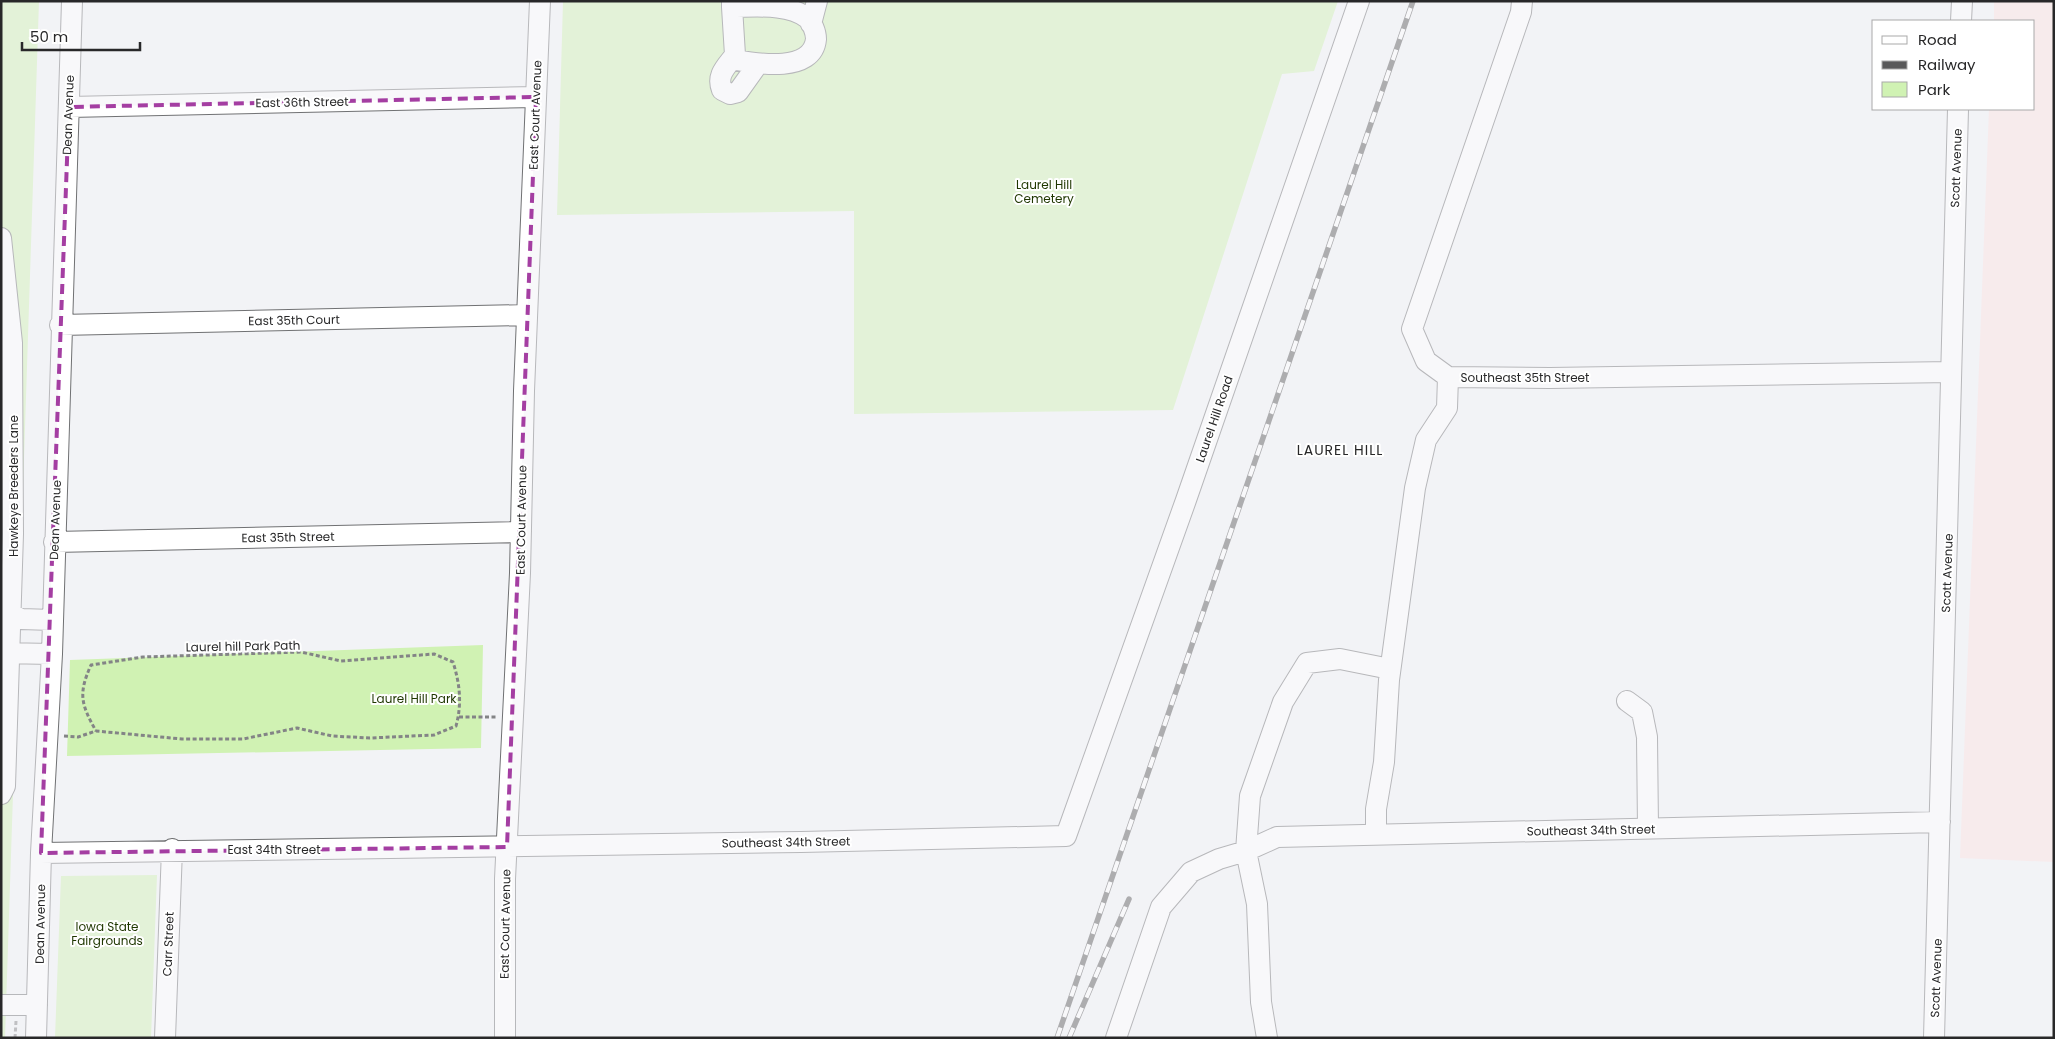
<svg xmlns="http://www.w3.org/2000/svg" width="2055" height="1039" viewBox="0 0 2055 1039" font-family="Poppins,sans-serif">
  <rect width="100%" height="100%" fill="#f2f3f6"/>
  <!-- industrial -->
  <path fill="#fde2e1" d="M1994,1H2054V862L1960,858L1989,109H2034V21H1994Z"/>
  <!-- green -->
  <path fill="#d0f2b3" d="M1,1H39L5,1038H1Z
    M563,1H1338L1314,71L1282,74L1173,410L854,414V211L557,215Z
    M483,645L481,748L67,756L70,660Z
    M157,875L151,1038H55L61,876Z"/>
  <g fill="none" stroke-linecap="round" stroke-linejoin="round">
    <!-- minor casing -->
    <g stroke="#707173" stroke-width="22">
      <path id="minor" d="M732,1V7L735,55L736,60C758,64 813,73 816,39C816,32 812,22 807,18C789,3 754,7 732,7
        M1522,1L1521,12L1412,329L1426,361L1448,377L1550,378L1951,372
        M1961,21L1962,1
        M811,24L817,1
        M735,55C726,67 716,75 722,90L730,94L738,92L758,64
        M69,107L536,97
        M1,238L12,343L13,534L5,786L1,794
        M60,325L527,315
        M54,542L521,532
        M1,614H11L21,619L52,620
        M1,653L52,654
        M1627,701L1642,712L1647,737L1648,828
        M1376,834V809L1384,762L1389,680L1415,488L1426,440L1447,408L1448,377
        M41,853L801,842L1066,836L1186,500L1359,1
        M1,1005H37
        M36,1038L41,853L52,654L72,1
        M165,1038L172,849
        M505,1038V879L520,573L524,391L540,1
        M1116,1038L1161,907L1191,872L1219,859L1246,851L1277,837L1940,822
        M1267,1038L1261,1002L1257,904L1246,851L1250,796L1283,702L1307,663L1340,659L1390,669
        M1934,1038L1958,109"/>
    </g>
    <!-- path -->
    <path stroke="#838486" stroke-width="3" stroke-dasharray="4 2.5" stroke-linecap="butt" d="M459,717H496
      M64,736L78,737L96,731L182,739H243L297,728L332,736L370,738L434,735L456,726C462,704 460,684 453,662L434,654L341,661L301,652L143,657L91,665C78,694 81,704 96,731
      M15,1038L16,1021"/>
    <!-- minor -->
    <use href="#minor" stroke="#fff" stroke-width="20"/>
    <!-- rail casing -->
    <g stroke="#59595a" stroke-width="5.5">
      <path id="rail" d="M1057,1038L1413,1
        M1069,1038L1129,899"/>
    </g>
    <!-- rail -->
    <use href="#rail" stroke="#fff" stroke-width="4" stroke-dasharray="11" stroke-linecap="butt"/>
  </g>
  <!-- marked area -->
  <path d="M0 0H2055V1039H0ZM536,97L507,847L41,853L69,107Z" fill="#f2f3f6" fill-opacity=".55" fill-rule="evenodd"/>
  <path fill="none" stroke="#a43ea2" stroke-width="4" stroke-dasharray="10 6" stroke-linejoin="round" d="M536,97L507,847L41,853L69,107Z"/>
  <g text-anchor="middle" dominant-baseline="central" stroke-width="4" stroke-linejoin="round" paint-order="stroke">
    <!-- street labels -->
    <g font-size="12" fill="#282829" stroke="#fff">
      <text transform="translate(302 102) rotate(-1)">East 36th Street</text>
      <text transform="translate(68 115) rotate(-88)">Dean Avenue</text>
      <text transform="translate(535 115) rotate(-88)">East Court Avenue</text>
      <text transform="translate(1956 168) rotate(-88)">Scott Avenue</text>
      <text transform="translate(294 320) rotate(-1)">East 35th Court</text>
      <text x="1525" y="377">Southeast 35th Street</text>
      <text transform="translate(1214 419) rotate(-71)">Laurel Hill Road</text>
      <text transform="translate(13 486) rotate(-90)">Hawkeye Breeders Lane</text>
      <text transform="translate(55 520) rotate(-88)">Dean Avenue</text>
      <text transform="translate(521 520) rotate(-89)">East Court Avenue</text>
      <text transform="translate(288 537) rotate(-1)">East 35th Street</text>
      <text transform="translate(1947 573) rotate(-88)">Scott Avenue</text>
      <text transform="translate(243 646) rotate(-1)">Laurel hill Park Path</text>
      <text transform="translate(1591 830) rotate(-1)">Southeast 34th Street</text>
      <text transform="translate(786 842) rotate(-1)">Southeast 34th Street</text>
      <text x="274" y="849">East 34th Street</text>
      <text transform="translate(40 924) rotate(-89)">Dean Avenue</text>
      <text transform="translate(505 924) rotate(-89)">East Court Avenue</text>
      <text transform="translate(168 944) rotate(-88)">Carr Street</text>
      <text transform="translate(1936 978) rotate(-88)">Scott Avenue</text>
    </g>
    <!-- park labels -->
    <g font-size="12" fill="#1f3700" stroke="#fff">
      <text x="1044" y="184">Laurel Hill<tspan x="1044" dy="14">Cemetery</tspan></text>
      <text x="414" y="698">Laurel Hill Park</text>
      <text x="107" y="926">Iowa State<tspan x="107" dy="14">Fairgrounds</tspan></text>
    </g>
    <!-- neighbourhood labels -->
    <g font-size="14" letter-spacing="1" fill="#282829" stroke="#fff">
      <text x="1340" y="450">LAUREL HILL</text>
    </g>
  </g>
  <!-- border -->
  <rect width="2055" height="1039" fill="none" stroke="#282829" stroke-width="5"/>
  <!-- legend -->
  <rect x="1872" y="20" width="162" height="90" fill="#ffffff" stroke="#a9a9a9"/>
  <rect x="1882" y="36" width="25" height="8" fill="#ffffff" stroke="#a9a9a9"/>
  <text x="1918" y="45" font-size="15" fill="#282829">Road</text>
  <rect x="1882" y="61" width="25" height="8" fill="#59595a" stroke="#a9a9a9"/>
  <text x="1918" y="70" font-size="15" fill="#282829">Railway</text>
  <rect x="1882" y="82" width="25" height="15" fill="#d0f2b3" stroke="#a9a9a9"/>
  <text x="1918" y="95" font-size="15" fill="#282829">Park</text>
  <!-- scale -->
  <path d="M22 42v8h118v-8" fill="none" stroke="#282829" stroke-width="2.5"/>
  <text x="30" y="42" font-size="15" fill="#282829" stroke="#ffffff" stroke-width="4" paint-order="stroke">50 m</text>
</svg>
